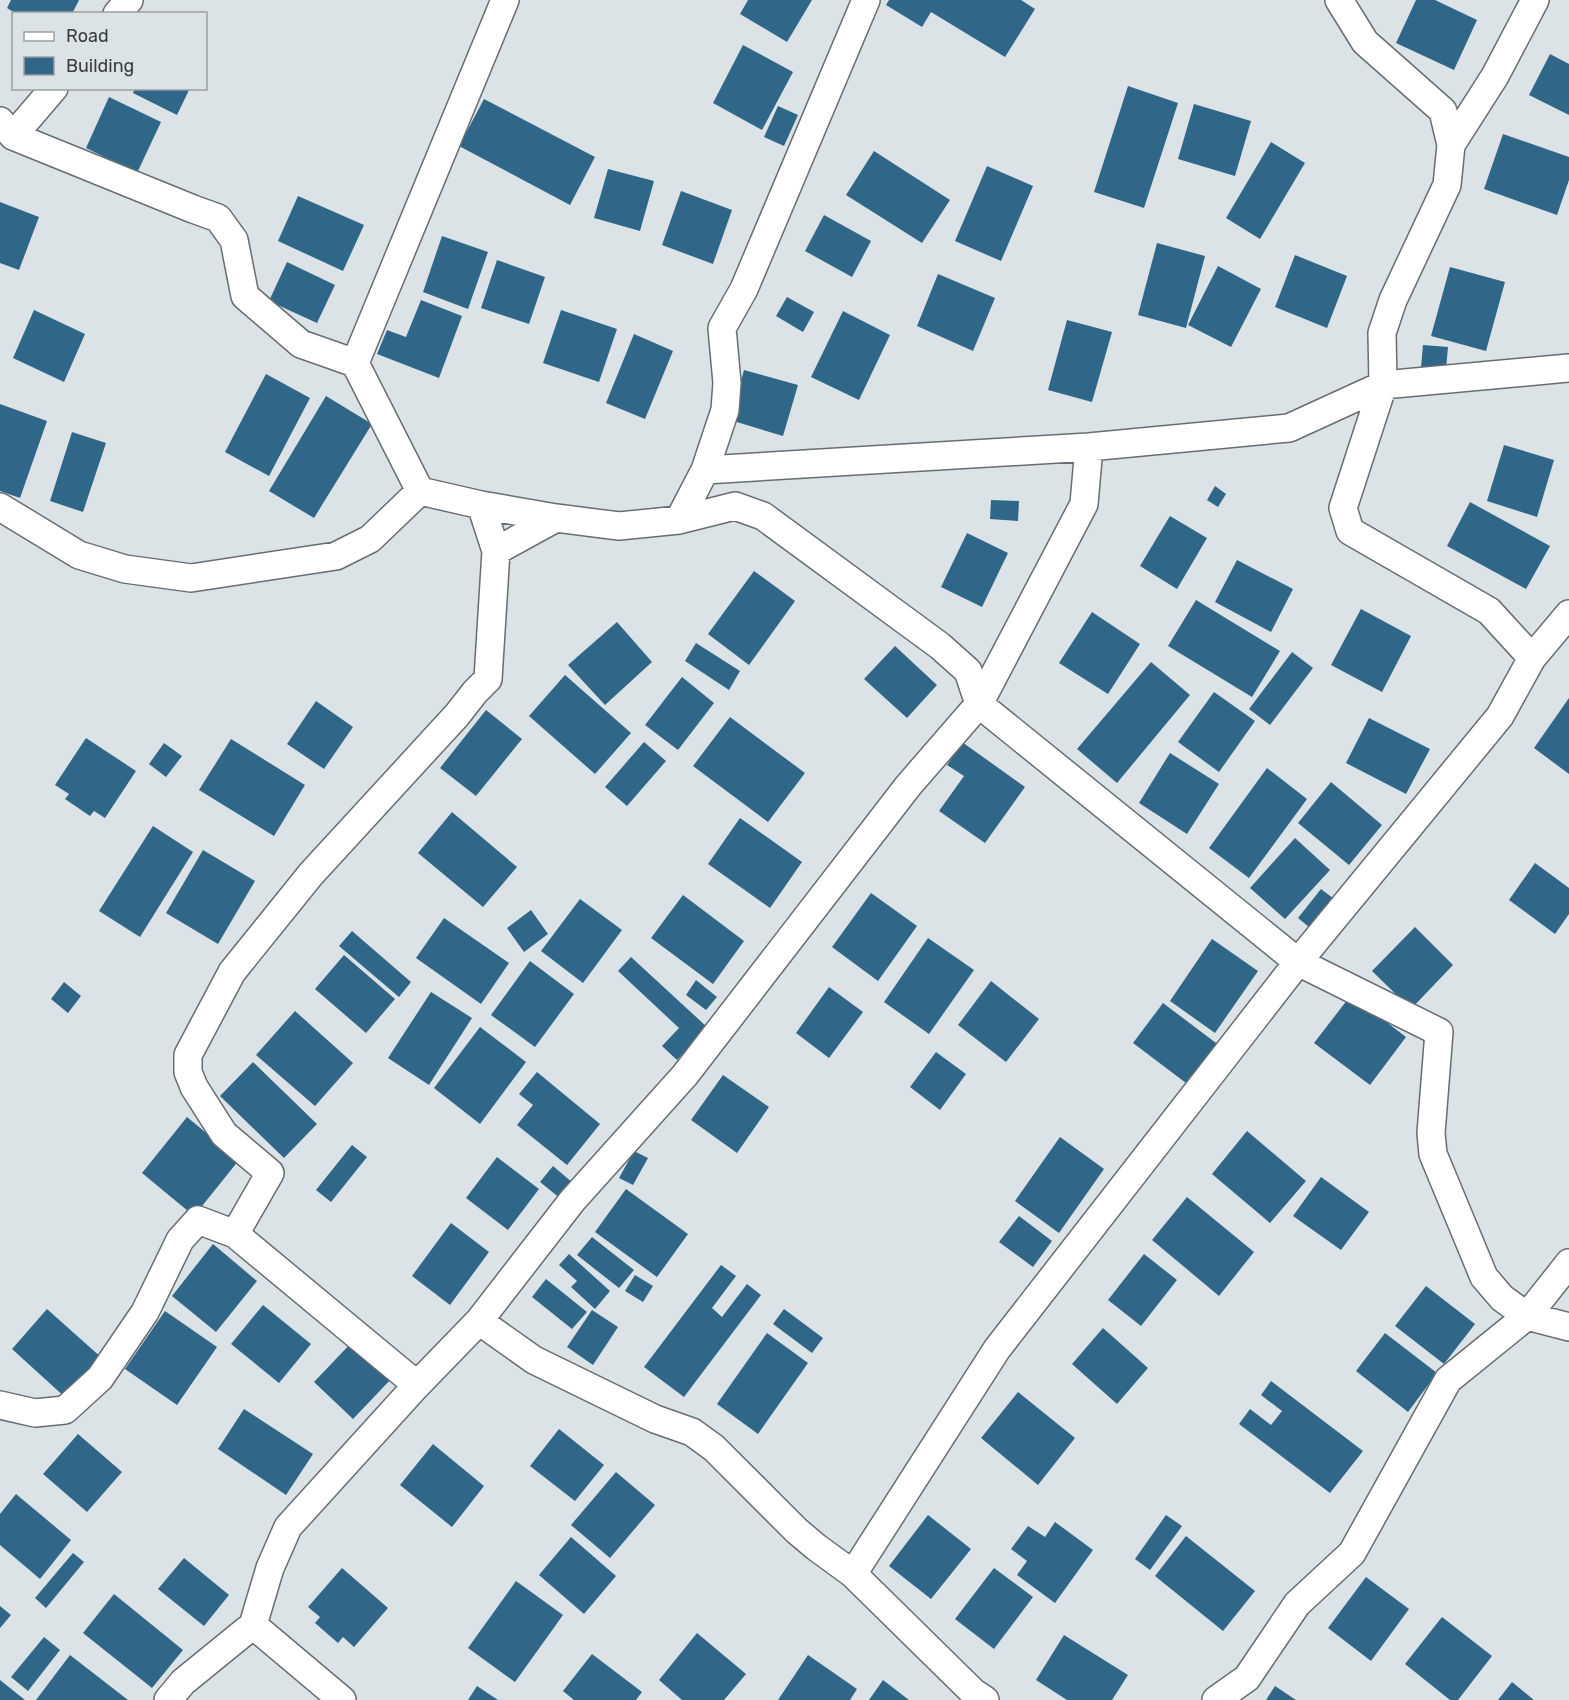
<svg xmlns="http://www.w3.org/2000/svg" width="1569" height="1700" viewBox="0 0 1569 1700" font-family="Rubik,sans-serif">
  <rect width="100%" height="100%" fill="#dce3e7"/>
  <!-- building -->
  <path fill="#306789" d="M11,0H79L72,14H17L7,8Z
    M748,0H812L787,42L740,14Z
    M889,0H1021L1035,9L1005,57L931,12L922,27L886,5Z
    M1416,0H1435L1477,20L1454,70L1396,43Z
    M743,45L793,72L762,130L713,103Z
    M1550,54L1569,64V115L1529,95Z
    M1128,86L1178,103L1144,208L1094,192Z
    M135,88H190L177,115L133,93Z
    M109,97L161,122L137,173L86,148Z
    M484,99L595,157L570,205L459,146Z
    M1194,104L1251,121L1235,176L1178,159Z
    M778,106L798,115L784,146L764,137Z
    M1503,134L1569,157V180L1557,215L1484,189Z
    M1271,142L1305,163L1260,239L1226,218Z
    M874,151L950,200L922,243L846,195Z
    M987,166L1033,186L1001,261L955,241Z
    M608,169L654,181L640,231L594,218Z
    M681,191L732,210L713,264L662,245Z
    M298,196L364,225L343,271L278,241Z
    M0,202L39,217L19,270L0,263Z
    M824,215L871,241L852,277L805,251Z
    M442,236L488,252L468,309L423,292Z
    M1157,243L1205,256L1186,328L1138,315Z
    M1295,255L1347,276L1327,328L1275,307Z
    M497,260L545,277L529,324L481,308Z
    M287,262L335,285L317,323L269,301Z
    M1218,266L1261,289L1231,347L1188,325Z
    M1450,267L1505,282L1486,351L1431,336Z
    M938,274L995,298L973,351L917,326Z
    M787,297L814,312L803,332L776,316Z
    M421,300L462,316L439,378L377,354L387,330L406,337Z
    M34,310L85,334L64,382L13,358Z
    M561,310L617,329L599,382L543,363Z
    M843,311L890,335L859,400L811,377Z
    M1067,320L1112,332L1092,402L1048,390Z
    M634,334L673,351L645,419L606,403Z
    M1423,345L1448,347L1446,369L1421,367Z
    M744,370L798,385L783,436L730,420Z
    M266,374L310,398L269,476L225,452Z
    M326,396L372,424L314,518L269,491Z
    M0,404L47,421L20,498L0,491Z
    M72,432L106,443L83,512L50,501Z
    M1504,445L1554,460L1537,517L1487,501Z
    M1215,486L1226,494L1218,507L1207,500Z
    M991,500L1019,501L1018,521L990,519Z
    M1470,502L1550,546L1526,589L1447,546Z
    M1170,516L1207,538L1177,589L1140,566Z
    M967,533L1008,553L982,607L941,587Z
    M1237,560L1293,589L1271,632L1215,602Z
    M754,571L795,601L749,665L708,634Z
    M1196,600L1280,651L1252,697L1168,646Z
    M1361,609L1411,636L1382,692L1331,665Z
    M1092,612L1140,644L1108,694L1059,663Z
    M617,622L652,662L605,705L568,665Z
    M696,643L740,671L729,690L685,661Z
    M895,646L937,685L907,718L864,679Z
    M1292,652L1313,668L1270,725L1249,709Z
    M1151,662L1190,695L1117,783L1077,749Z
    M565,675L631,733L595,774L529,716Z
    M682,677L714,703L678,750L645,725Z
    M1214,692L1255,721L1219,772L1178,742Z
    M1569,698V774L1534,748Z
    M316,701L353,727L324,769L287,744Z
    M486,710L522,739L476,796L440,768Z
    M730,717L805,773L768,822L693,766Z
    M1369,718L1430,749L1406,794L1346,763Z
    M86,738L136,771L105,818L94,811L90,816L65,799L69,794L55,785Z
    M231,739L305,785L274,836L199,790Z
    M644,742L666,761L627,806L605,787Z
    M962,742L1025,787L985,843L939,811L964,776L947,765Z
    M164,743L182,756L166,777L149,764Z
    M1170,753L1219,784L1187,834L1139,803Z
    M1267,768L1307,799L1249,878L1209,848Z
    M1331,782L1382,825L1349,865L1298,823Z
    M452,812L517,867L483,907L418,853Z
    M740,818L802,862L770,908L708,864Z
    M153,826L193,852L140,937L99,911Z
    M1295,838L1330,870L1285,919L1250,888Z
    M203,850L255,881L218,944L166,913Z
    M1535,863L1569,888V914L1555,934L1509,900Z
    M1321,889L1338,902L1315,932L1298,918Z
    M871,893L917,926L878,981L832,947Z
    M683,895L744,941L713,984L651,938Z
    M580,899L622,930L583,983L541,951Z
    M531,910L548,934L524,952L507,928Z
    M444,918L509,963L481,1004L416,958Z
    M1415,927L1453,965L1411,1009L1372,971Z
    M352,931L411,982L399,997L339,946Z
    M928,938L974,970L929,1034L884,1002Z
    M1212,939L1258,971L1215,1033L1170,1001Z
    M344,955L395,999L366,1033L315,989Z
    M631,957L707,1027L677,1060L662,1046L679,1028L618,971Z
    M530,961L574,994L535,1047L491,1015Z
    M696,980L717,997L706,1010L686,995Z
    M991,981L1039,1019L1006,1062L958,1025Z
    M64,982L81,996L68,1013L51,999Z
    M829,987L863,1012L829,1058L796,1033Z
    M431,992L472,1018L429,1085L388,1058Z
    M1351,995L1406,1037L1370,1085L1314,1043Z
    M1163,1003L1220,1046L1190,1086L1133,1043Z
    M295,1011L353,1063L315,1106L256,1055Z
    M480,1027L526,1062L480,1124L434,1088Z
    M936,1052L966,1074L940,1110L910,1087Z
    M253,1062L317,1124L284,1158L220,1096Z
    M537,1072L600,1124L567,1165L517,1125L533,1105L519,1094Z
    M723,1075L769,1107L737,1153L691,1120Z
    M187,1117L239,1160L194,1216L142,1173Z
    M1247,1131L1306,1181L1270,1223L1212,1174Z
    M1060,1137L1104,1169L1059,1233L1015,1201Z
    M352,1145L367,1157L331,1202L316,1190Z
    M634,1151L648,1158L633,1185L619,1178Z
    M497,1157L539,1189L508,1230L466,1198Z
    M553,1166L573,1183L561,1199L540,1182Z
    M1321,1177L1369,1212L1341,1250L1293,1216Z
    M626,1189L688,1234L657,1277L595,1232Z
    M1187,1197L1254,1252L1219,1296L1152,1240Z
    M1019,1216L1052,1241L1033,1267L999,1242Z
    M451,1223L489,1252L450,1305L412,1276Z
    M592,1237L634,1270L619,1288L577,1255Z
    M213,1244L257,1281L216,1332L172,1296Z
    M569,1254L610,1291L595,1309L571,1287L577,1281L559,1265Z
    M1144,1254L1177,1280L1141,1326L1108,1300Z
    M721,1265L736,1276L712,1308L722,1317L747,1284L761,1295L684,1397L644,1367Z
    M635,1275L653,1286L643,1302L625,1291Z
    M546,1279L587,1312L572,1329L532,1297Z
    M1426,1286L1475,1324L1444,1364L1395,1326Z
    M263,1305L311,1344L279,1383L231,1344Z
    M47,1309L103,1359L67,1399L12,1349Z
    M784,1309L823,1338L812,1353L773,1324Z
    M592,1310L618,1327L593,1365L567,1347Z
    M165,1311L217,1347L177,1405L125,1369Z
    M1103,1328L1148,1368L1117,1404L1072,1364Z
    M767,1333L808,1363L758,1434L717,1404Z
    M1385,1333L1437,1373L1408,1412L1356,1371Z
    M354,1340L393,1377L353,1419L314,1382Z
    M1271,1381L1363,1451L1330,1493L1239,1424L1250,1409L1271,1425L1282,1411L1261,1395Z
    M1018,1392L1075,1438L1038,1485L981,1438Z
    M244,1409L313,1454L286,1495L218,1449Z
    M559,1429L604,1465L575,1501L530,1466Z
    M78,1434L122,1472L87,1512L43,1474Z
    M433,1444L484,1486L452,1527L400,1485Z
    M616,1472L655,1505L610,1558L571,1525Z
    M16,1494L71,1540L40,1579L0,1545V1514Z
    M928,1515L971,1549L931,1599L889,1566Z
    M1166,1515L1182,1526L1150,1570L1135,1559Z
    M1055,1522L1093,1550L1055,1603L1017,1575L1027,1561L1011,1549L1028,1526L1045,1537Z
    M1186,1536L1255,1591L1223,1631L1155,1576Z
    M571,1537L616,1576L584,1614L539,1575Z
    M73,1553L84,1562L46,1608L35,1598Z
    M184,1558L229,1595L204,1626L158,1589Z
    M342,1568L388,1608L354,1647L343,1637L338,1643L315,1623L320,1617L308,1607Z
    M994,1568L1033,1597L994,1649L955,1619Z
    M1366,1577L1409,1609L1371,1661L1328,1628Z
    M516,1581L563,1615L515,1682L468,1648Z
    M114,1594L183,1650L152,1688L83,1633Z
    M0,1606L11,1615L0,1628Z
    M1442,1617L1492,1656L1458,1700H1450L1405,1664Z
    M697,1633L746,1674L724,1700H682L659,1680Z
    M1064,1635L1128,1675L1112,1700H1067L1036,1680Z
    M44,1637L60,1650L28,1691L11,1677Z
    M592,1654L642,1692L636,1700H574L563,1691Z
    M70,1655L128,1700H36Z
    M808,1655L857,1689L850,1700H778Z
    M0,1680L25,1700H0Z
    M883,1680L909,1700H869Z
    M1512,1682L1534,1700H1498Z
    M477,1686L498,1700H468Z
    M1275,1686L1296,1700H1266Z"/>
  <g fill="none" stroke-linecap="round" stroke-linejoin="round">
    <!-- street casing -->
    <g stroke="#676d71" stroke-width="30">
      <path id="street" d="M117,14L129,0
        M0,121L13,136L193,209L218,218L234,240L245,296L301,344L355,363L420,491L481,505L556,518L619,526L679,520L735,506L763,516L940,646L968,671L979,704L1298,962L1439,1032L1431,1133L1433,1154L1484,1277L1502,1298L1527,1316L1569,1327
        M13,136L54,88
        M1451,145L1495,76L1535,0
        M355,363L505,0
        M705,470L1089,447L1289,428L1383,385L1569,368
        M0,507L79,555L125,569L191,578L336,556L370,539L420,491
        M679,520L705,470L725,410L727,383L722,328L744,289L866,0
        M496,551L556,518
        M1532,658L1569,614
        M235,1234L270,1173L224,1134L194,1087L188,1072V1055L232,972L311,874L457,715L475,692L488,679L496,551L481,505
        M479,1321L534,1360L655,1419L692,1432L714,1448L797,1531L816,1547L853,1574L973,1692L985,1700
        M0,1405L35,1413L65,1410L100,1378L145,1312L180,1240L198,1220L235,1234L417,1385
        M853,1574L997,1349L1298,962L1500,716L1532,658L1489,611L1350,531L1343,508L1383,385L1382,333L1393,300L1447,185L1451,145L1443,111L1365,42L1339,0
        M253,1625L342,1700
        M168,1700L183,1682L253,1625L270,1568L288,1527L417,1385L479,1321L572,1201L685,1075L908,786L979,704L1084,504L1089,447
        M1216,1700L1247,1678L1297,1604L1352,1553L1448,1380L1527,1316L1569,1263"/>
    </g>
    <!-- street -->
    <use href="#street" stroke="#fff" stroke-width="27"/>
  </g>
  <!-- legend -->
  <rect x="12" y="12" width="195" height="78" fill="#dce3e7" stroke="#9ba0a3" stroke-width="1.5"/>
  <rect x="24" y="32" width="30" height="9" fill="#ffffff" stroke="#9ba0a3" stroke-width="1.5"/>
  <text x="66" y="42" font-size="18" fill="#3a3c3e">Road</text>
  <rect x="24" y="57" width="30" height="18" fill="#306789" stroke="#9ba0a3" stroke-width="1.5"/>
  <text x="66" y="72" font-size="18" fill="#3a3c3e">Building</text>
</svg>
